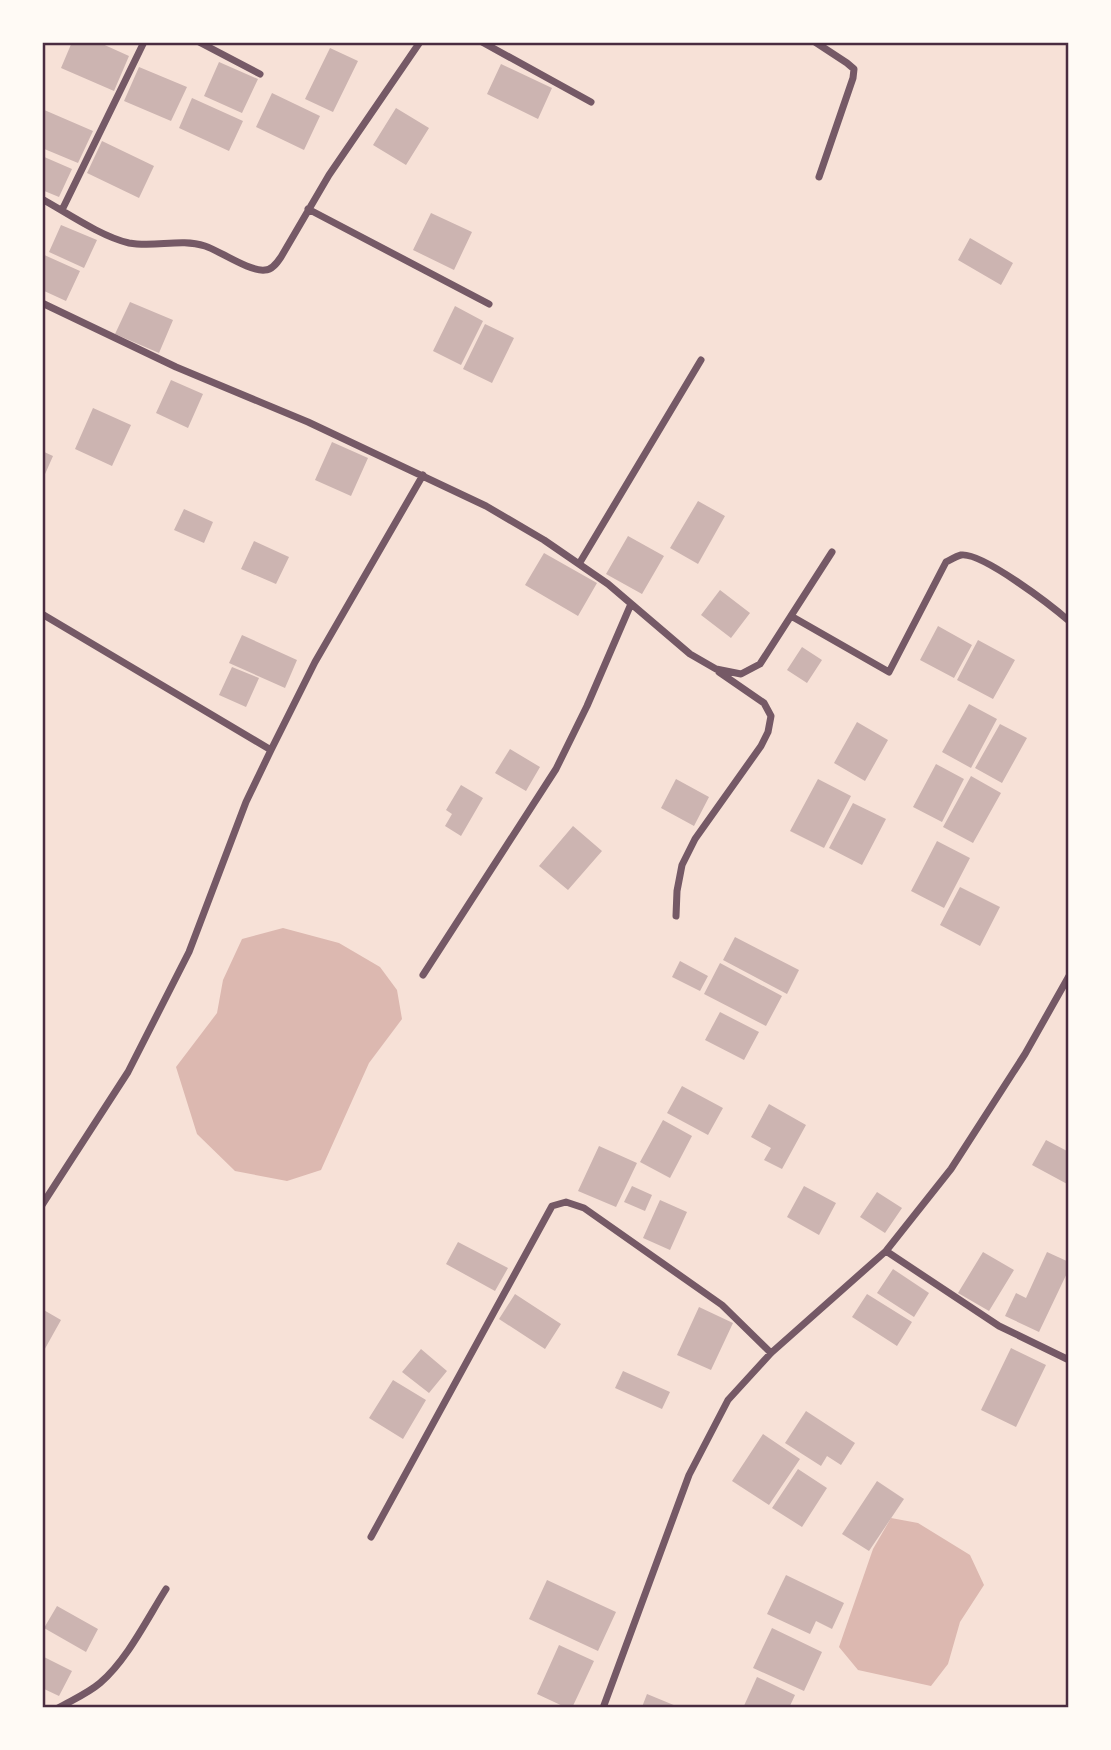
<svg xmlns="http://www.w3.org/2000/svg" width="1111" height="1750" viewBox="0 0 1111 1750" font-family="Merriweather,serif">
  <rect width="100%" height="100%" fill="#f7e1d7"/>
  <!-- water -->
  <path fill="#dcb8b0" d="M283,928L339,943L380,967L397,990L402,1019L369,1063L321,1170L287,1181L235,1171L197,1134L176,1067L217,1013L223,980L242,939Z
    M891,1518L918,1523L970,1555L984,1585L960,1622L948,1664L931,1686L858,1670L839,1647L873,1549Z"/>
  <!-- building -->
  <path fill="#ccb4b1" d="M72,42H98L129,56L114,91L61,68Z
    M330,48L358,61L333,112L305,99Z
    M219,62L258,79L242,113L204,96Z
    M501,64L552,88L538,119L487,94Z
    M139,67L187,87L171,121L124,101Z
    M272,93L320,116L304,150L256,127Z
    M192,98L243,121L229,151L179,128Z
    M396,108L429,128L406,165L373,145Z
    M42,109L93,131L78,163L42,148Z
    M102,141L154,166L139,198L87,173Z
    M42,156L72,169L59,197L42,190Z
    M431,213L472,232L454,270L413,250Z
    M61,225L97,240L84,268L49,252Z
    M970,238L1013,263L1001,285L958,260Z
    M42,254L80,271L66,301L42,290Z
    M130,302L173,320L159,353L115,334Z
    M455,306L483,321L461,365L433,351Z
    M485,324L514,338L492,383L463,369Z
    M171,380L203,394L188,428L156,413Z
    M93,408L131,425L112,466L75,449Z
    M332,442L368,458L351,496L315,480Z
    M42,451L53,456L42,481Z
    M698,501L725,516L698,564L670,548Z
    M184,509L213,522L204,543L174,530Z
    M628,536L664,556L642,594L606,574Z
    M254,541L289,557L276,584L241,569Z
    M544,553L597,583L578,616L525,585Z
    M720,590L750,613L731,638L701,615Z
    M938,626L972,645L954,678L920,660Z
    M242,635L297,660L285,688L229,663Z
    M978,640L1015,660L993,699L957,680Z
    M802,647L822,660L807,683L787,670Z
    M232,667L259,678L246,707L219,695Z
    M969,704L997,719L971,768L942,752Z
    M857,722L888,740L865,781L834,763Z
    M1000,724L1027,738L1002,783L975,768Z
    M510,749L540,767L526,791L495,773Z
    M936,764L964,779L942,822L913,807Z
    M971,776L1001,793L973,843L943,827Z
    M676,779L709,797L694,826L661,808Z
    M818,779L851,796L824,848L790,831Z
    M461,785L483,798L461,836L445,826L452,814L446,810Z
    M853,803L886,819L862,865L829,848Z
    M573,826L602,851L568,890L539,866Z
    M937,841L970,858L944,908L911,891Z
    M960,887L1000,907L980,946L940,925Z
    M735,937L799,970L787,994L723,960Z
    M680,961L708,976L700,991L672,977Z
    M720,963L782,996L766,1026L704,994Z
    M720,1012L759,1032L744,1060L705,1040Z
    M682,1086L723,1108L708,1135L667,1113Z
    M769,1104L806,1125L782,1169L764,1160L771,1148L751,1137Z
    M663,1120L692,1136L670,1178L640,1162Z
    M1046,1140L1069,1152V1185L1032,1165Z
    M599,1146L637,1163L616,1207L578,1191Z
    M632,1186L652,1195L645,1211L624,1202Z
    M804,1186L836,1203L819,1235L787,1217Z
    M877,1192L902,1208L885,1233L860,1217Z
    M660,1200L687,1212L670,1250L643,1238Z
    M458,1242L508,1268L495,1291L446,1264Z
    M983,1252L1014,1270L989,1311L958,1293Z
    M1047,1252L1069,1262V1269L1039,1332L1005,1316L1016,1293L1026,1298Z
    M893,1269L929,1293L914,1317L877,1293Z
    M515,1294L561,1324L545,1349L499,1319Z
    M867,1294L912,1322L897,1346L852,1317Z
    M699,1307L733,1323L711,1370L677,1355Z
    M42,1309L61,1320L42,1354Z
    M1011,1348L1046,1365L1016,1427L981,1410Z
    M421,1349L447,1371L429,1393L402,1372Z
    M623,1371L670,1392L662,1409L615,1388Z
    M393,1380L426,1400L403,1439L369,1418Z
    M806,1411L855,1443L841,1465L827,1456L821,1466L785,1443Z
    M763,1434L800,1459L769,1505L732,1481Z
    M798,1469L827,1488L802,1527L772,1508Z
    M877,1481L904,1499L869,1551L842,1534Z
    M786,1575L844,1603L832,1629L816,1621L810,1634L767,1614Z
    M547,1580L616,1612L598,1651L529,1619Z
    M57,1606L98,1629L86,1652L44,1628Z
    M772,1628L822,1652L804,1691L753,1668Z
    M559,1645L594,1661L572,1708H567L537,1694Z
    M42,1656L72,1671L59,1696L42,1688Z
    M757,1677L795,1695L789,1708H743Z
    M647,1694L681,1708L642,1707Z"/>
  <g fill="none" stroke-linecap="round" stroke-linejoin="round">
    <!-- minor -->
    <path stroke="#755966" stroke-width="7" d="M199,42L260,74
      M482,42L591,102
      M815,42L847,63L854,69L853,78L819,177
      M42,199C67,213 102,237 129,243C155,248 180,238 205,246C220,251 250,272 265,270C272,270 277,263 281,257L329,175L420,42
      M308,209L489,304
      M62,210L144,42
      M42,303L176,367L308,422L486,506L544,540L608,584L690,654L716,669L741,674L760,664L832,552
      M579,564L701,360
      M42,614L271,750
      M791,616L889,672L946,562C950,560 957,556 961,555C982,552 1052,606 1069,621
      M676,916L677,891L682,865L695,839L761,746L768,732L771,716L764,703L719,672
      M423,975L556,769L587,706L631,604
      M42,1205L128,1072L189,952L246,802L271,750L315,662L423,475
      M886,1251L999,1326L1069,1360
      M371,1537L552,1206L566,1202L584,1208L722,1305L771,1353
      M58,1708C72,1700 87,1694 100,1683C127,1660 147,1619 166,1589
      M603,1708L689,1475L728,1400L771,1353L886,1251L951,1169L1025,1054L1069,976"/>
  </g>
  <!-- border -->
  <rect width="1111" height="1750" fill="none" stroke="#fffaf5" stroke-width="88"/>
  <rect x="44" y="44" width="1023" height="1662" fill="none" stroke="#4a2c40" stroke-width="2.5"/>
</svg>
